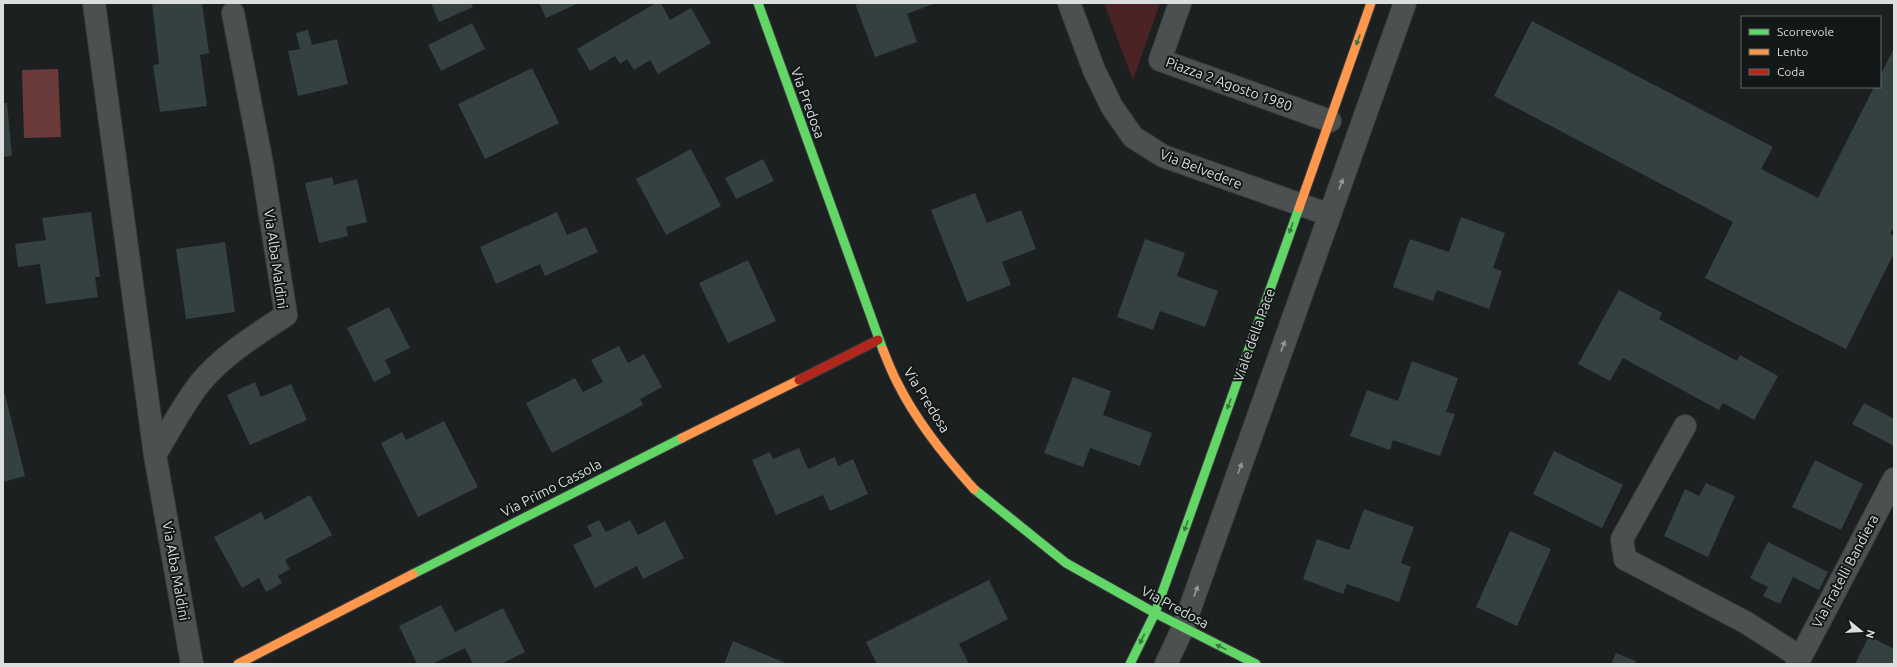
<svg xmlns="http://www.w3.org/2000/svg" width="1897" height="667" viewBox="0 0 1897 667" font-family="Ubuntu,sans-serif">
  <rect width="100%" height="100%" fill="#1c2020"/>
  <!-- green -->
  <path fill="#4b2325" d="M1104,3H1160L1133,80Z"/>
  <!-- water -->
  <path fill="#6b3b3c" d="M58,69L61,137L24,138L22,70Z"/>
  <!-- building -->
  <path fill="#344140" d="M152,3H202L209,53L200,55L207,106L160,112L153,65L159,64Z
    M431,3H471L473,7L439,22Z
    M539,3H579L546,18Z
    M656,3H661L670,20L691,8L711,43L658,74L650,60L634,70L627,59L620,64L615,56L590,71L577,49Z
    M855,3H936L907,14L917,42L875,57Z
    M1532,21L1773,147L1761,169L1818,198L1874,87H1880V76L1894,48V226L1890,234L1894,236V253L1846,349L1705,278L1733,222L1494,96Z
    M472,23L485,49L441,71L428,45Z
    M308,30L312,45L337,39L348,84L298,96L288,51L300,49L296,33Z
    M532,68L559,123L485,159L458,104Z
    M3,103H7L12,156L3,157Z
    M691,149L721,206L666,235L636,179Z
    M763,159L774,181L736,199L725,178Z
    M332,177L334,185L357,179L367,222L346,227L348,236L319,243L305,183Z
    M975,193L987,223L1021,210L1036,249L1002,262L1011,285L967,302L931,210Z
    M91,212L100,277H95L98,297L46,304L40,264L18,267L15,244L46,240L42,218Z
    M557,212L567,235L586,227L598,252L545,276L540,264L496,284L480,247Z
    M1461,217L1505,233L1493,268L1502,271L1489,309L1437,290L1433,301L1393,287L1410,239L1449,252Z
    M1145,239L1185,253L1177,276L1218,291L1205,327L1160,311L1153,330L1117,317Z
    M225,242L235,312L186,319L176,249Z
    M748,260L776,321L728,343L699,283Z
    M1619,290L1662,313L1659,319L1737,361L1740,355L1778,376L1754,420L1723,403L1719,410L1623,358L1610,381L1578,364Z
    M389,307L410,348L385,360L391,373L374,382L347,328Z
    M619,346L628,363L644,354L662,387L640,399L643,405L552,453L526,403L575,378L583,392L603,382L591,360Z
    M1412,361L1458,378L1446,412L1455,414L1440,456L1393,440L1390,450L1350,436L1367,390L1398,401Z
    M1073,377L1111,391L1103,415L1152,433L1140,466L1090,448L1083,467L1044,453Z
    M255,382L261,397L291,384L307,420L250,445L227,395Z
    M5,394L25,476L3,482V395Z
    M1864,403L1894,419V446L1852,424Z
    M444,421L478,487L418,517L381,443L402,432L406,440Z
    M799,448L808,469L835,457L838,466L853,459L868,494L830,511L823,495L776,515L752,460L770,452L773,459Z
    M1554,451L1623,485L1602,528L1533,494Z
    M1815,460L1863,484L1841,530L1792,507Z
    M1706,483L1735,496L1708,557L1664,536L1685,489L1699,496Z
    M310,495L332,535L285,560L290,569L278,576L282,583L266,592L259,578L242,588L214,537L261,512L265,520Z
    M1364,509L1414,527L1401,563L1411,567L1399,602L1347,584L1343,594L1303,579L1317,539L1349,550Z
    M599,520L606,532L630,520L638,535L665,521L684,558L643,579L637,566L595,588L573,545L592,536L587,526Z
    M1510,531L1551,549L1517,626L1476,607Z
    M1768,542L1828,572L1819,590L1793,577L1780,604L1763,596L1768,587L1750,578Z
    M989,580L1008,619L959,644L969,664H877L866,642Z
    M441,605L455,632L503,608L525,652L501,664H473L465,648L432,664H417L399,626Z
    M1869,636L1894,649V664H1855Z
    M733,641L788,664H724Z
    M1616,653L1636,661L1635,664H1611Z"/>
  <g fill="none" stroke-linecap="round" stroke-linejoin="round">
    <!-- street casing -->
    <g stroke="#393c3c" stroke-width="24">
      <path id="street" d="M94,3L155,455L192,664
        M1069,3L1094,70L1112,107L1133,137L1163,156L1330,215
        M1180,3L1160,60L1330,121
        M1685,426L1622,539L1625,559L1745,622L1800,657
        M155,455C169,431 183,405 200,383C223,355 256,335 286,315L262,164L233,13
        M1166,664L1183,628L1405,3
        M1797,664L1894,479"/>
    </g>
    <!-- fast casing -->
    <g stroke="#393c3c" stroke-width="11">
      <path id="fast" d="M758,3L883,350
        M974,489L1066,563L1155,613L1256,664
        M413,574L682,438
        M1130,664L1155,613L1299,208"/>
    </g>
    <!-- slow casing -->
    <g stroke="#393c3c" stroke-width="11">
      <path id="slow" d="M1299,208L1371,3
        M883,350C888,362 892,373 898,384C917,422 946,458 974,489
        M682,438L799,380
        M238,664L413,574"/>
    </g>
    <!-- jam casing -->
    <g stroke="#393c3c" stroke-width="11">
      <path id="jam" d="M799,380L878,340"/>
    </g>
    <!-- street -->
    <use href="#street" stroke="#4d5050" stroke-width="22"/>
    <!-- fast -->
    <use href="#fast" stroke="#63d668" stroke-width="9"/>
    <!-- slow -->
    <use href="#slow" stroke="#ff974d" stroke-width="9"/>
    <!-- jam -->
    <use href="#jam" stroke="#b3261e" stroke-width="9"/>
  </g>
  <!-- one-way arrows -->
  <defs><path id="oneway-solid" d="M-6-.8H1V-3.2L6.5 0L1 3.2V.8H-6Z"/></defs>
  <g fill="#3a7740">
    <use href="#oneway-solid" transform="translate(1358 40) rotate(110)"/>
    <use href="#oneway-solid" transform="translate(1291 228) rotate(110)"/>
    <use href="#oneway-solid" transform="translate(1229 404) rotate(110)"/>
    <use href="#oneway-solid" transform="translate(1186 526) rotate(110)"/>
    <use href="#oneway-solid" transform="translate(1142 639) rotate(116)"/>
    <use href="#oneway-solid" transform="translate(1221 647) rotate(-154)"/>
  </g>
  <g fill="#949897">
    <use href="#oneway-solid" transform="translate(1341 184) rotate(-70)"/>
    <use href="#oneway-solid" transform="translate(1283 346) rotate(-70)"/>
    <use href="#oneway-solid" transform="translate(1240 468) rotate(-70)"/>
    <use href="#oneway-solid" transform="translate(1196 591) rotate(-70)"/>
  </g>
  <g text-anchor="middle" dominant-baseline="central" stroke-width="4" stroke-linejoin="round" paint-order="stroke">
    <!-- street labels -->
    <g font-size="14" fill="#dadfde" stroke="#121817">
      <text transform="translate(1229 84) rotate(20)">Piazza 2 Agosto 1980</text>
      <text transform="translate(808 103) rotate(70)">Via Predosa</text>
      <text transform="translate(1201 169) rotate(21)">Via Belvedere</text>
      <text transform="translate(276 259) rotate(82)">Via Alba Maldini</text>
      <text transform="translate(1254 335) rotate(-70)">Viale della Pace</text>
      <text transform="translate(927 400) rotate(58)">Via Predosa</text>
      <text transform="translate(551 488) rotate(-27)">Via Primo Cassola</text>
      <text transform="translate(176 571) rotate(80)">Via Alba Maldini</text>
      <text transform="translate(1845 571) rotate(-62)">Via Fratelli Bandiera</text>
      <text transform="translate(1175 607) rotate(28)">Via Predosa</text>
    </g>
  </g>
  <!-- border -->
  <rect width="1897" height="667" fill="none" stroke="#dadfde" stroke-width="8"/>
  <!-- legend -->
  <rect x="1741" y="16" width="140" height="72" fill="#121817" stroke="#626867"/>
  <rect x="1749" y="29" width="20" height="6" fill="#63d668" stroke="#626867"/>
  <text x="1777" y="36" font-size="12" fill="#dadfde">Scorrevole</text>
  <rect x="1749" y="49" width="20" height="6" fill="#ff974d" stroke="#626867"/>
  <text x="1777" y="56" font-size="12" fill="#dadfde">Lento</text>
  <rect x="1749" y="69" width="20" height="6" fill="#b3261e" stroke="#626867"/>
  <text x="1777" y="76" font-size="12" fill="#dadfde">Coda</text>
  <!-- north arrow -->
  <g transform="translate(1861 631) rotate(108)" stroke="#121817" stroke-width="3" paint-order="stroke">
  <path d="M0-3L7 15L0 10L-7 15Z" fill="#dadfde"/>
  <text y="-6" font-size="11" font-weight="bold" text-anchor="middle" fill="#dadfde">N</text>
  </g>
</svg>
